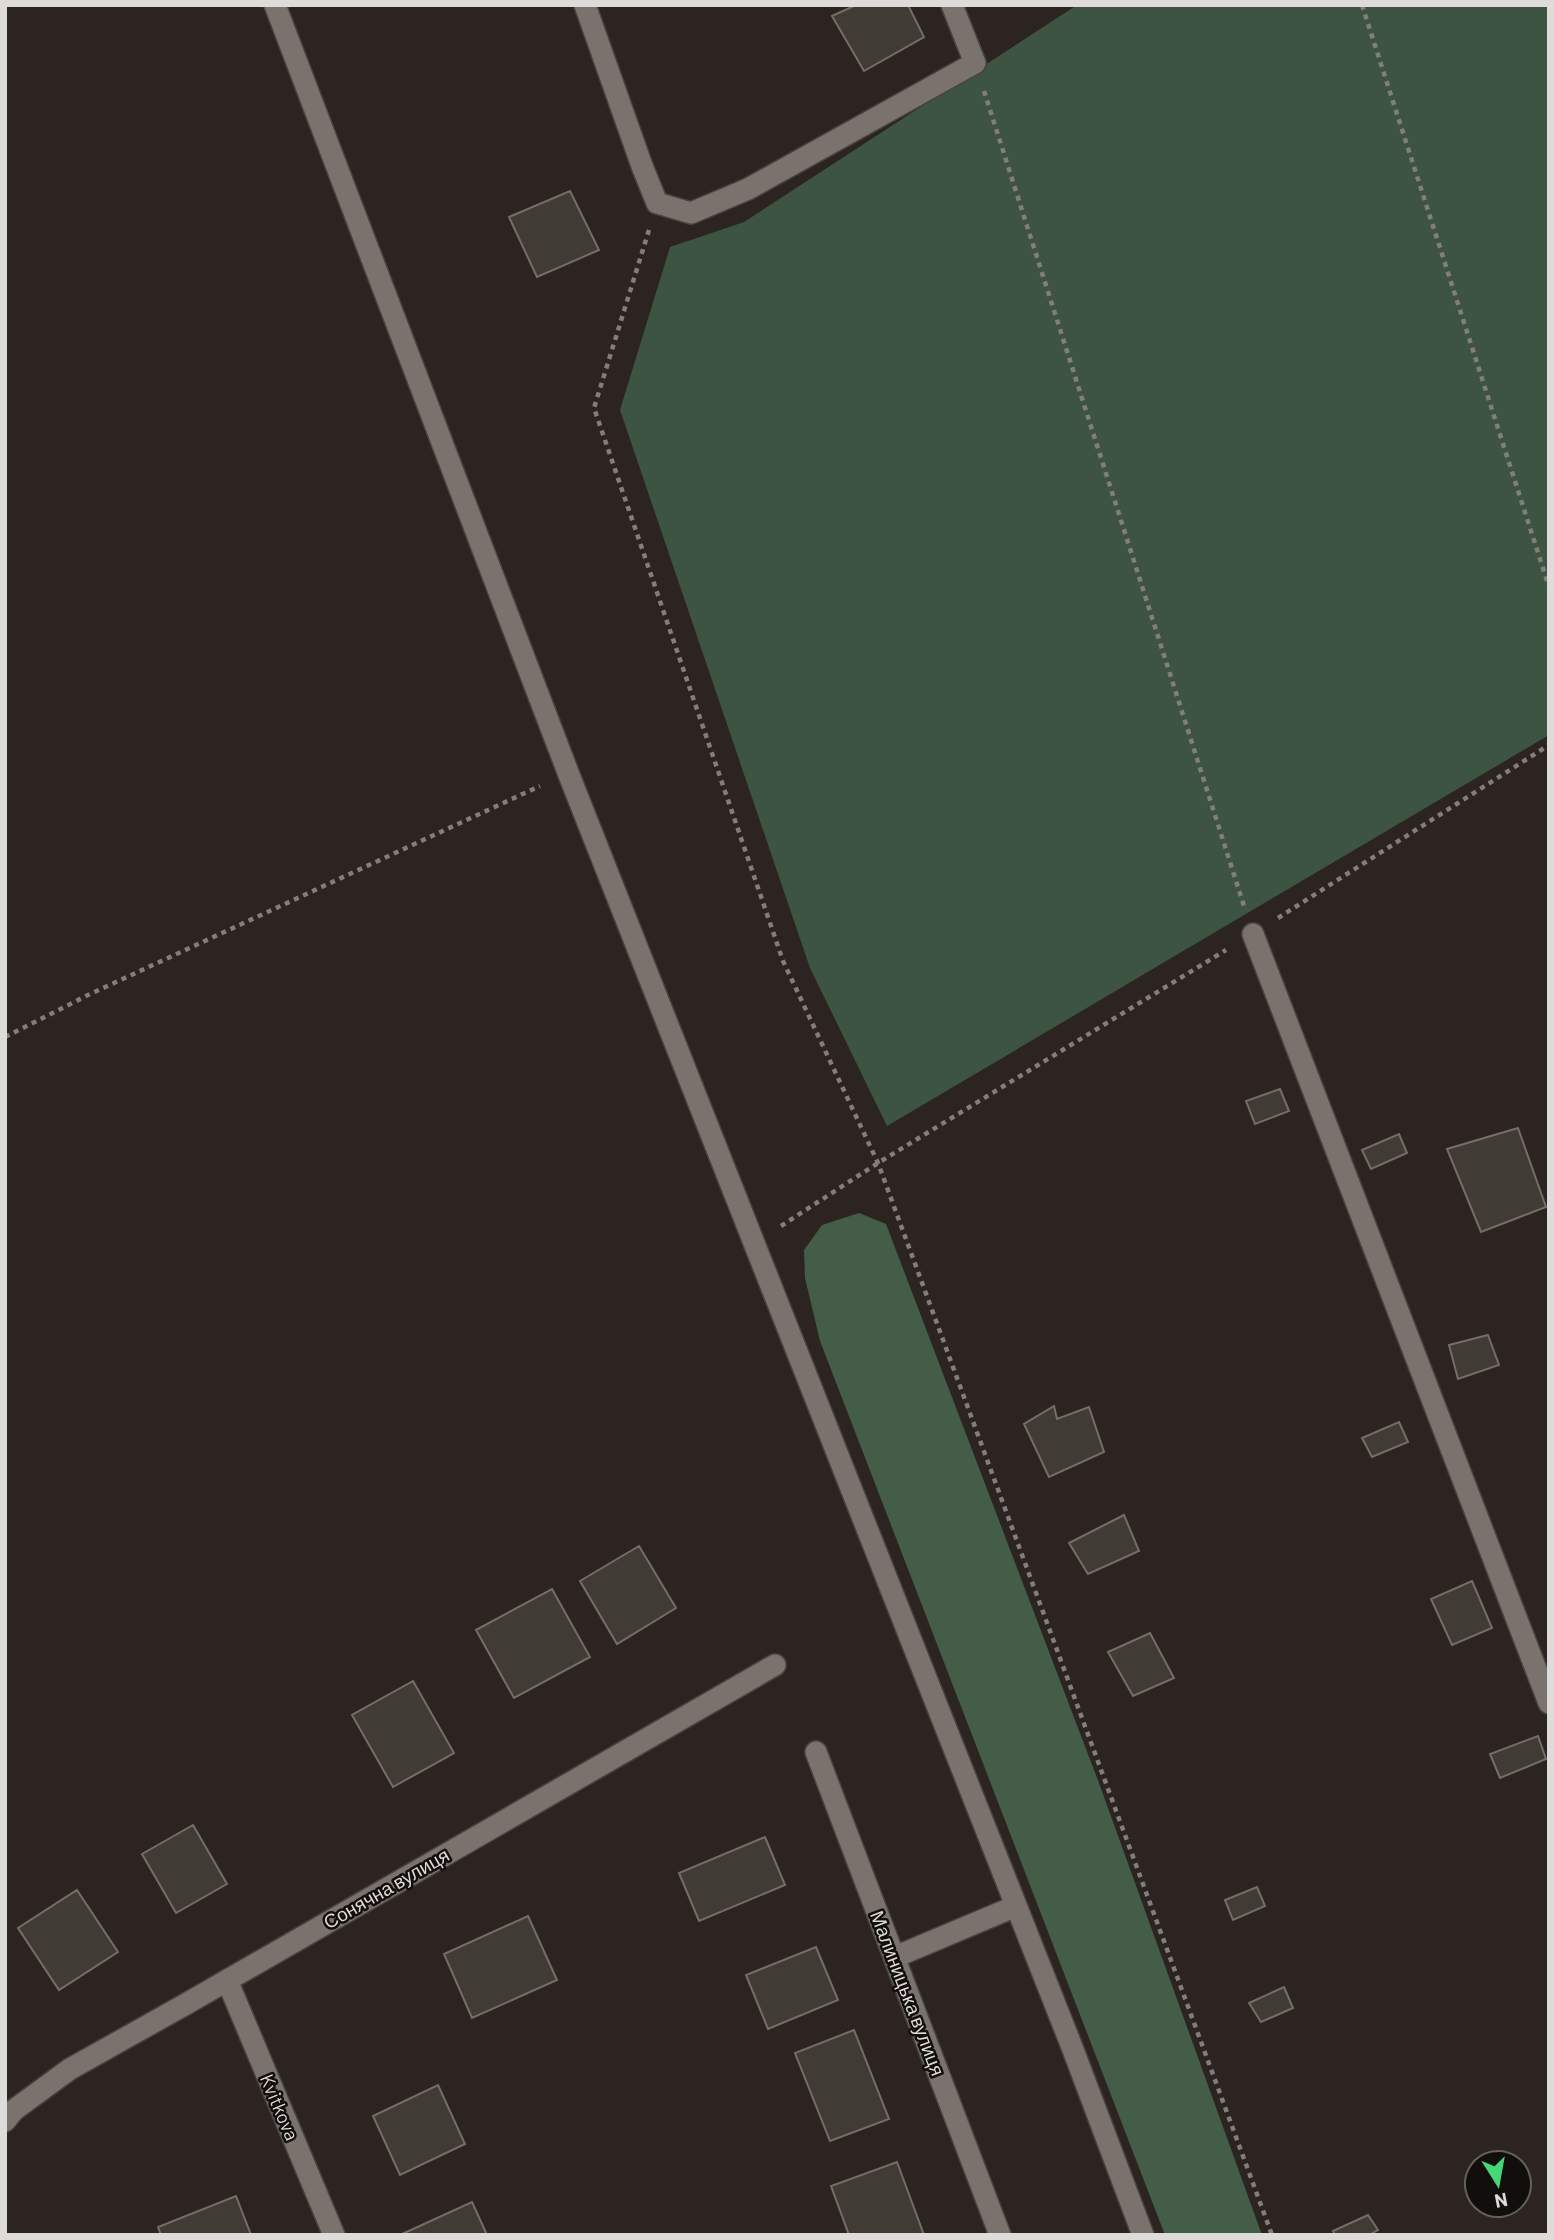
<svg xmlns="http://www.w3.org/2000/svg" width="1554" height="2240" viewBox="0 0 1554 2240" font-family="Barlow,sans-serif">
  <rect width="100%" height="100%" fill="#2b2420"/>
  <!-- green -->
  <path fill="#3d5442" d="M1077,5H1549V735L887,1126L810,968L620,410L670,247L744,222Z"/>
  <!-- forest -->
  <path fill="#445d49" d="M859,1213L886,1224L1099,1783L1262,2235H1165L820,1341L805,1278L804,1250L822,1225Z"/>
  <!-- building -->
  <path fill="#403b34" stroke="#746e67" stroke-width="2" d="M856,5H908L924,37L864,71L832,16Z
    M570,191L599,250L537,277L509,217Z
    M1280,1089L1289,1111L1255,1124L1246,1101Z
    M1518,1128L1546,1207L1481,1232L1447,1149Z
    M1399,1134L1407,1153L1371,1169L1362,1150Z
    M1488,1335L1499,1365L1458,1379L1449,1345Z
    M1054,1406L1057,1419L1089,1407L1104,1452L1049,1477L1024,1424Z
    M1399,1422L1408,1442L1372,1457L1362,1438Z
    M1124,1515L1139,1551L1088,1574L1069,1543Z
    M639,1546L676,1608L617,1644L580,1581Z
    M1472,1581L1492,1628L1452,1645L1431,1599Z
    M552,1589L590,1657L514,1698L476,1630Z
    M1150,1633L1174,1678L1133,1696L1108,1652Z
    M413,1681L454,1753L393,1787L352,1715Z
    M1538,1736L1546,1759L1500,1778L1490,1754Z
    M193,1825L227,1884L176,1913L142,1854Z
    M765,1837L785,1885L699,1921L679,1873Z
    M1257,1887L1265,1906L1233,1920L1225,1900Z
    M77,1890L118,1952L59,1990L18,1928Z
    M528,1916L557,1980L472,2018L444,1954Z
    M816,1947L838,2000L768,2029L746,1975Z
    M1284,1987L1293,2008L1261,2022L1249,2003Z
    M854,2030L889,2119L830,2141L795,2053Z
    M438,2085L465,2144L400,2175L373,2116Z
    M897,2162L924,2235H849L831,2186Z
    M236,2196L251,2235H161L158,2227Z
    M472,2202L487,2235H400Z
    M1368,2215L1378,2230L1369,2235H1335L1333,2231Z"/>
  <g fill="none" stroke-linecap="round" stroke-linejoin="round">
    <!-- minor casing -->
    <g stroke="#48433f" stroke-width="24">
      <path id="minor" d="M275,5L569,775L1072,2047L1143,2235
        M585,5L642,166L657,203L691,213L748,189L975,63L952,5
        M1253,934L1549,1703
        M816,1752L1000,2235
        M895,1957L1016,1906
        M227,1980L334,2235
        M5,2121L14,2110L70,2069L186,2004L775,1665"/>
    </g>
    <!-- path -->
    <path stroke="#837e7a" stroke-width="4.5" stroke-dasharray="5 5" stroke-linecap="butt" d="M1362,5L1549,587
      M984,91L1244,906
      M649,230L594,408L783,961L878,1163L1272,2235
      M1278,918L1549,745
      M5,1037L88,995L540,786
      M781,1226L878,1163L1226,950"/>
    <!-- minor -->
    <use href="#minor" stroke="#7a726d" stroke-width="21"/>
  </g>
  <g text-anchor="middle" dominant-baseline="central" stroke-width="5" stroke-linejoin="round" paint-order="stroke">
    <!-- street labels -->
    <g font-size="19" fill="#dfdbd8" stroke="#110e0c">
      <text transform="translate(386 1888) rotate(-30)">Сонячна вулиця</text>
      <text transform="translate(908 1993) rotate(69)">Малиницька вулиця</text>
      <text transform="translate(280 2107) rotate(67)">Kvitkova</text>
    </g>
  </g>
  <!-- border -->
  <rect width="1554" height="2240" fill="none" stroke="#dfdbd8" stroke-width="14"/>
  <!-- north arrow -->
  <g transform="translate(1498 2184) rotate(169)"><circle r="33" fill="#110e0c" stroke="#63605e" stroke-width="2"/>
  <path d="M0-5L12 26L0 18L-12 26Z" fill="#46d779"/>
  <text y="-10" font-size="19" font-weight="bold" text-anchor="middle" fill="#dfdbd8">N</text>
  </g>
</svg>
